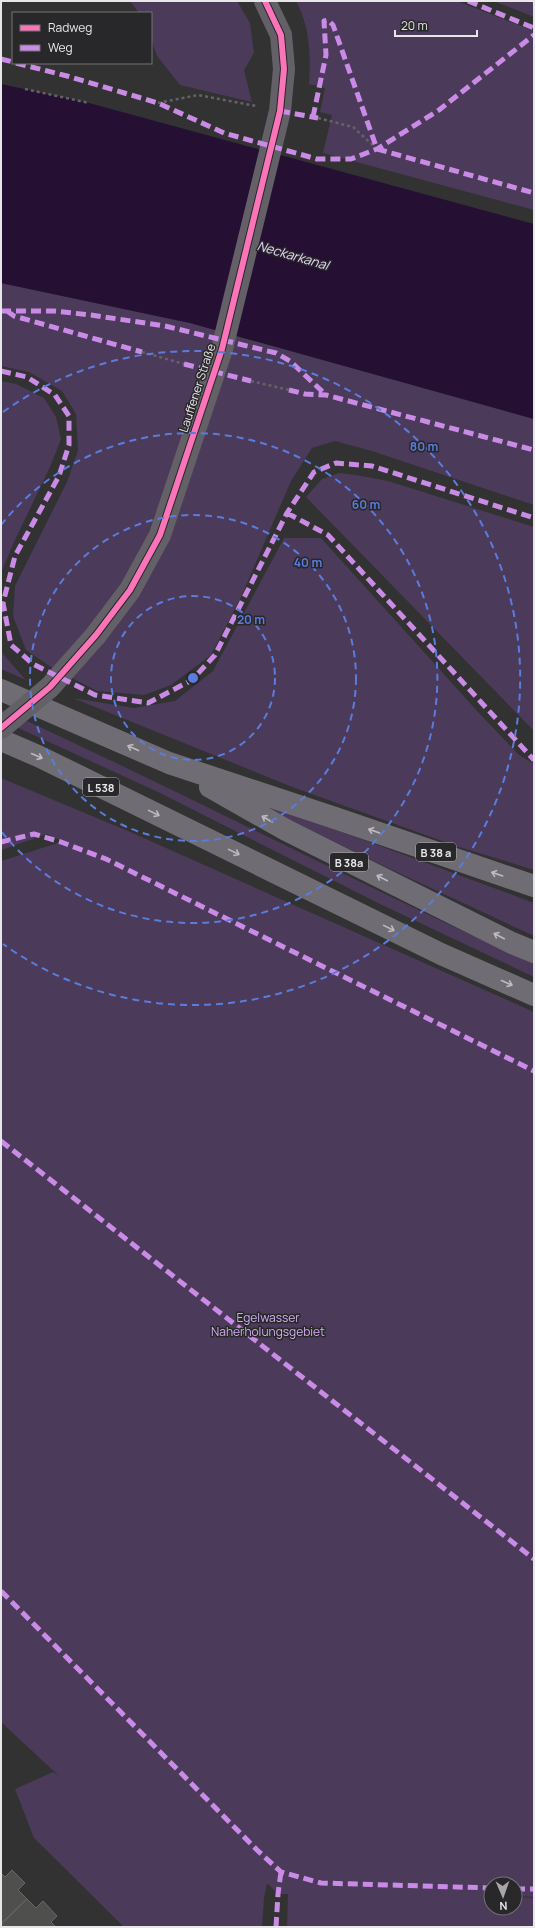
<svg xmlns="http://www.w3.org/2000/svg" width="535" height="1928" viewBox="0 0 535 1928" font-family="Manrope,sans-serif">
  <rect width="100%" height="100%" fill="#323232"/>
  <!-- green -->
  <path fill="#4b3a59" d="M130,1H237L250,23L254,53L244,70L252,102L180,85L157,56L151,38V13H139Z
    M296,1H457L534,31V210L323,153L332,115L320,112L325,88L309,84C311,55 310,27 296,1Z
    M494,1H534V17Z
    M1,283L190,323L534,419V505L372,451L335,441L312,448L291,481L241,597L211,655L171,685L144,695L97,691L51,667L26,650L13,616L15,586L67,482L78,450L76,414L62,391L29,372L1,366Z
    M1,381L16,384L44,398L56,417L61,439L50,467L15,540L1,573Z
    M339,473L356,475L388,481L534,527V731L306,497L322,479Z
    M284,538H321L478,712L519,755L534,764V870L456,846L295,788L73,698L134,708L175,701L213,671Z
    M1,648L3,654L26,680L1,669Z
    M1,709C180,791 355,882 534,964V977L380,904L158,792L1,720Z
    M1,778L128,831L534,1012V1897L515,1896V1884H491V1908H515V1897L534,1898V1927H287L288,1894H278L267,1883L264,1898L262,1927H124L34,1838L15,1789L53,1772L59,1776L1,1722V861L61,842H64L47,834L1,850Z
    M272,806L534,903V936L388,868L275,813L271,809Z"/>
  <!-- water -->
  <path fill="#251034" d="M1,84L89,103L534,224V419L190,323L1,283Z"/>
  <!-- building -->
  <path fill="#4f4f4e" stroke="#686868" d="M12,1870L25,1883L18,1890L27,1899L1,1924V1873L5,1877Z
    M27,1899L36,1908L43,1901L57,1916L51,1922L56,1927H1V1924Z"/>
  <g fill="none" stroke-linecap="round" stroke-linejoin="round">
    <!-- path -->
    <path stroke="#656267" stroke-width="2.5" stroke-dasharray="3 3" stroke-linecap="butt" d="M25,89L89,103
      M158,103L198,95L256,106
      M318,118L353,127L377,149
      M142,352L184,364
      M251,381L289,390"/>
    <!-- minor -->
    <path stroke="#636167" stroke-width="22" d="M96,635L130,590L160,535L222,349L280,111L284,69L281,35L265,1"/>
    <!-- trunk -->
    <path stroke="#706c74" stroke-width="22" d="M1,690L169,763L338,819L534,886
      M1,740L38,756L441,954L534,995
      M210,787L286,830L512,943L534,952"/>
    <!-- minor-bridge -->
    <path stroke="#636167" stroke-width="22" d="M1,728L50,687L96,635"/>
    <!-- quiet -->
    <path stroke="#ca8be6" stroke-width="5" stroke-dasharray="10 5" stroke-linecap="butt" d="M468,1L534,28
      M1,59L13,62
      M16,63L67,76L158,103L224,133L317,159H351L377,149L439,110L534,35
      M280,111L318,118
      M313,117L326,55L324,21L328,20L333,25L377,149
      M377,149L534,193
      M1,311H54L91,315L165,326L276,353L290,361L326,395
      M7,311L14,316L142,352
      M184,364L251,381
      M1,371L27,377L55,395L69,416V445L59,476L15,556L3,603L11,645L33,664L95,695L148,703L192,680L215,655L287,513L314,472L336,463L372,466L534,518
      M289,390L305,394L326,395L534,450
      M287,513L328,535L534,760
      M1,842L34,834L61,842L106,859L534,1071
      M1,1141L534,1559
      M1,1591L257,1850L281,1872L321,1883L491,1888
      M515,1889H534
      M276,1927L278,1894L281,1872"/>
    <!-- cycleway casing -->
    <g stroke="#282729" stroke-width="8">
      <path id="cycleway" d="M1,728L50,687L96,635L130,590L160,535L222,349L280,111L284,69L281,35L265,1"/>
    </g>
    <!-- cycleway -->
    <use href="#cycleway" stroke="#fb73b8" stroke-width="6"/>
  </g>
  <!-- one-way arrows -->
  <defs><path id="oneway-shaft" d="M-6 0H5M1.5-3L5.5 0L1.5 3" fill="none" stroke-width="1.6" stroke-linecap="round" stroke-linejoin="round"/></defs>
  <g stroke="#bdbbbf">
    <use href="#oneway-shaft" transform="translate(133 748) rotate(-156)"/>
    <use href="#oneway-shaft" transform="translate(37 756) rotate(24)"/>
    <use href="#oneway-shaft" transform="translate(154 813) rotate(26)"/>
    <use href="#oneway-shaft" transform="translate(267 819) rotate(-150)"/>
    <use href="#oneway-shaft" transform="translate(374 831) rotate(-161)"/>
    <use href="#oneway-shaft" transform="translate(234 852) rotate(26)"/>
    <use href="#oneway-shaft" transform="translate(497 874) rotate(-161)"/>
    <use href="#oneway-shaft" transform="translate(382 878) rotate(-153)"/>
    <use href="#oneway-shaft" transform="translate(389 928) rotate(26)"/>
    <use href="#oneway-shaft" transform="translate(499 936) rotate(-153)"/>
    <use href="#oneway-shaft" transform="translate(507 983) rotate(24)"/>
  </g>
  <!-- distance rings -->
  <g fill="none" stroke="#5a7cdd" stroke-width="2" stroke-dasharray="7 5">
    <circle cx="193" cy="678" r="82"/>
    <circle cx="193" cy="678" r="163"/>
    <path d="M1 525A245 245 0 1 1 1 831"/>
    <path d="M3 412A327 327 0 1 1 3 944"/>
  </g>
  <g text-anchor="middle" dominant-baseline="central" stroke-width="3" stroke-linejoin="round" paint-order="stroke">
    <!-- shield labels -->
    <g fill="#282729" stroke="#aeadaf" stroke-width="1">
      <rect x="83" y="778" width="36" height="18" rx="3"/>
      <rect x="416" y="843" width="40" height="18" rx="3"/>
      <rect x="330" y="853" width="38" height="18" rx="3"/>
    </g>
    <g font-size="11" font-weight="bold" fill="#e7e6e8">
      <text x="101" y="787">L 538</text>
      <text x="436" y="852">B 38 a</text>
      <text x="349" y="862">B 38a</text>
    </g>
    <!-- street labels -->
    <g font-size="12" fill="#e7e6e8" stroke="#282729">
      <text transform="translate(197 388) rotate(-72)">Lauffener Straße</text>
    </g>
    <!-- park labels -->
    <g font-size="12" fill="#d2acf2" stroke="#282729">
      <text x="268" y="1317">Egelwasser<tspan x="268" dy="14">Naherholungsgebiet</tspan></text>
    </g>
    <!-- water labels -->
    <g font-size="13" font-style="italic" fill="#e8d2fd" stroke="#282729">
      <text transform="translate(293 255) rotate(16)">Neckarkanal</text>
    </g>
  </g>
  <circle cx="193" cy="678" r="6" fill="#5a7cdd" stroke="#282729" stroke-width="2"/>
  <g font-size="12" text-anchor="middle" font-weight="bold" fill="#5a7cdd" stroke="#282729" stroke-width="3" stroke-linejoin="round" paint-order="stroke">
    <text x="424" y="451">80 m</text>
    <text x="366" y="509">60 m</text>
    <text x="308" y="567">40 m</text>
    <text x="251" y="624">20 m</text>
  </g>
  <!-- border -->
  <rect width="535" height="1928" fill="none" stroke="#e7e6e8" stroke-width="4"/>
  <!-- legend -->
  <rect x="12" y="12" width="140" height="52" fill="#282729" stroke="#747375"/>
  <rect x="20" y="25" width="20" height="6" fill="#fb73b8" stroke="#747375"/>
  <text x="48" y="32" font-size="12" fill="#e7e6e8">Radweg</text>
  <rect x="20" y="45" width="20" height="6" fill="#ca8be6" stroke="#747375"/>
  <text x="48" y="52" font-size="12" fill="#e7e6e8">Weg</text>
  <!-- north arrow -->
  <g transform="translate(503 1896) rotate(178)"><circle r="19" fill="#282729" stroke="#747375"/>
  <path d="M0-3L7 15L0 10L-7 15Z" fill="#a8a7a8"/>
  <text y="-6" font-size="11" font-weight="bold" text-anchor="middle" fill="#e7e6e8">N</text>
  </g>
  <!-- scale -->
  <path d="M395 30v6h82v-6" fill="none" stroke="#e7e6e8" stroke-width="2"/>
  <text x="401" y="30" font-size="12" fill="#e7e6e8" stroke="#282729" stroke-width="3" paint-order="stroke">20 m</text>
</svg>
